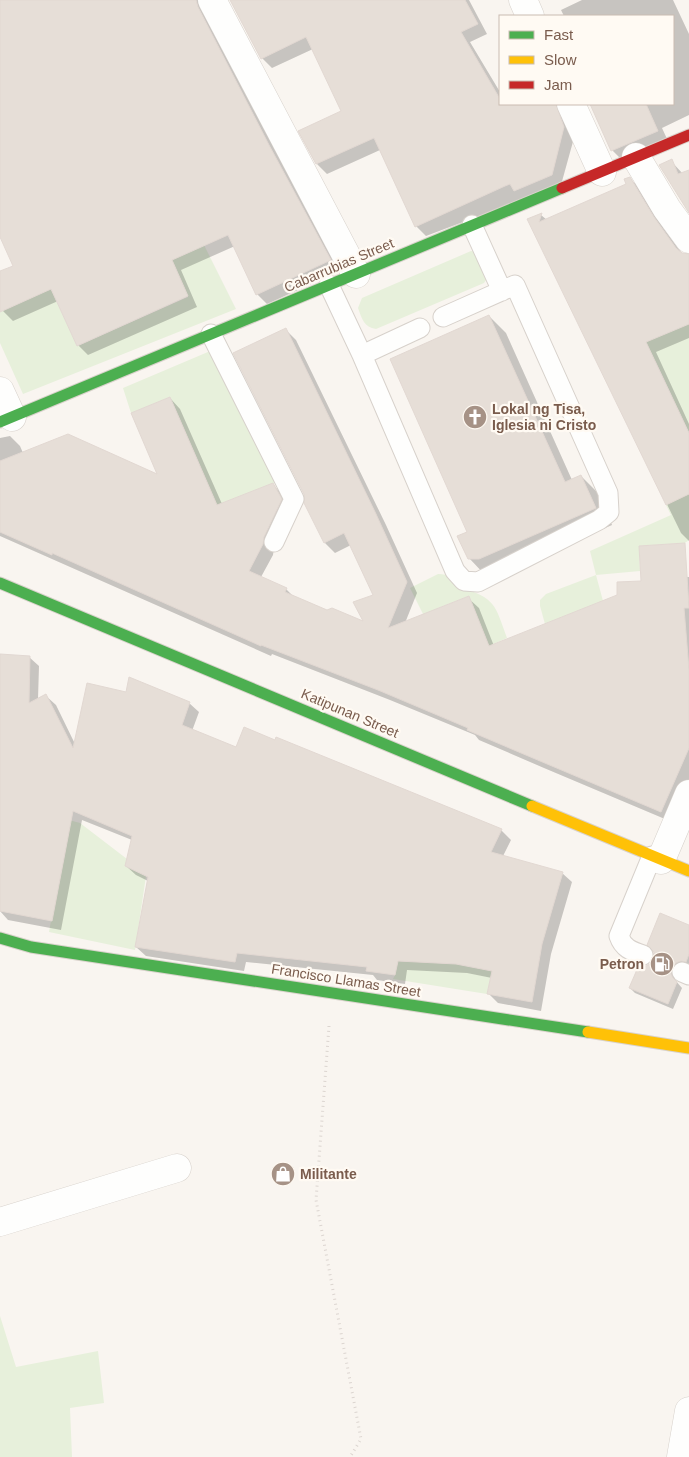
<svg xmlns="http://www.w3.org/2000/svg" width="689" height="1457" viewBox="0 0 689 1457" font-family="Arial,sans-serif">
  <rect width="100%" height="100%" fill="#f9f5f0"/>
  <!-- green -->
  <path fill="#e7f0db" d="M179,195L236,309L23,394L0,343V312L51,289L77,346L188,297L172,260L190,252Z
    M471,251L476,252L488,277L484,283L376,329C364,327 362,319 358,308L362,298Z
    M661,266L689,292V433L656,362L636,346L688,324Z
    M215,349L280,481L214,506L198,461L170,397L131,413L123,388Z
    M689,494V540L685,543L639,546L640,571L596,575L603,601L545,624L540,606V600L546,594L596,575L590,551L671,515L666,505Z
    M438,574C449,574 453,578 459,587C496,598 495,605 507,638L489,646L469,596L438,608L436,618L427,622L410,588Z
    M69,820L80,823L127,859L125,866L146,876L135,950L49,932Z
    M398,961L456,964L492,971L487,994L393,979L395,975Z
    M0,1316L16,1367L98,1351L104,1403L70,1408L72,1457H0Z"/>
  <!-- shadow -->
  <path fill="#0003" d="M12,0H211L340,271L267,304L257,294L235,246L181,270L197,307L88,355L78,345L58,301L13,321L3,311L0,302V273L14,267L0,234V5Z
    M231,0H469L487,34L470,42L500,92V104H570L574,138L561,185L426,236L416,226L380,150L327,174L317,164L300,132L343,112L313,49L272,68L262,58Z
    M582,0H673L689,34V115L662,128L668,141L622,160L612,150L591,104H673V16H564L561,10Z
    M671,161L683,174L689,172V210Z
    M629,178L640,188L664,229L683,255H689V338L656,352L689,424V541L681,533L529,220L541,215L547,220L628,185Z
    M489,316L506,333L572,480L581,476L598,493L612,525L497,576H486L469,558V532Z
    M286,330L296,340L386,525L417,593L405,623L468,598L479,608L494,646L618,596L642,582V575L689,577V792L672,822L544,768L479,740L475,735L390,700L272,654L271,656L0,536V438L10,436L20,446L23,453L159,476L170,398L180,409L222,504L273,485L283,495L291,510L274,548L273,555L261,577L286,589L295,598L327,611L365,624L375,596L351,545L335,553L325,543L306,503Z
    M0,655L29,657L39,666L38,699L46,696L56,705L75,744L127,694L189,703L199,712L192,731L236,748L501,830L511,840L503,856L562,873L572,882L551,954L541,1011L498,1003L489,994L492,978L467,973L407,970L405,984L377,980L373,975L246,962L244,971L146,956L136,947L148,881L136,875L126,866L132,840L82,820L61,930L8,920L0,911Z
    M689,926V966L676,973L675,980L682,988L673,1009L635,993L630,988L646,967L651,965Z"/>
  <!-- building -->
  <path fill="#e6ded7" stroke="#e2d8d2" d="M0,0H196L198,7L269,145L331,260L256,295L228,235L172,260L188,296L77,346L51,289L0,312V271L13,266L0,237Z
    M230,0H465L478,24L461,32L500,99V104H556L564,127L552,175L514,191L510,184L505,186L415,227L374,138L316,164L298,131L341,111L306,37L261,59Z
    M590,104H646L658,131L611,151Z
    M672,159L678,174L689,170V213L659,165Z
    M630,177L654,217L676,248L682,253L689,254V324L646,342L689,433V494L666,505L527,219L542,213L539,222L626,184L624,179Z
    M489,315L565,482L581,475L596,508L479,559H468L457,536L467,532L390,359Z
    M286,328L376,514L407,582L388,628L469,596L489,646L617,595V582L641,581L639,546L685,543L689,608H684L689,670V748L661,812L533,758L467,730L468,728L378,690L261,645V646L52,553V555L0,532V461L68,434L157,474L131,413L170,397L217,505L273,483L282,499L264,537L263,544L249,571L287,588L285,592L327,610L332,608L363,621L353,602L373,595L344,533L324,543L304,503V494L233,353Z
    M0,654L30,656L29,703L46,694L73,748L87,683L126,692L129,677L190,702L182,725L236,747L244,727L275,740L276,737L502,829L491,852L563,872L542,944L532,1002L487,994L492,971L456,964L398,961L395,975L366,971L367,967L237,953L235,962L135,947L148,877L125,866L132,836L73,811L52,921L0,911Z
    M660,913L689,925V954L686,962L681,961L676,963L672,968L671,974L673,978L677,982L668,1004L629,988L639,965L646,966L650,964L653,959L654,952L647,945Z"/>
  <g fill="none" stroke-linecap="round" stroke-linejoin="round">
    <!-- lane casing -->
    <g stroke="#d7d1cb" stroke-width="21">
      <path id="lane" d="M472,225L502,291
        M329,285L362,355L455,571L464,581L478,582L599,520L609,512L608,493L515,285L443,317
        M211,334L294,499L274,542
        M362,355L420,328
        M643,955C631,951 623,948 619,936L652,856
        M682,972L689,975"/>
    </g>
    <!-- street casing -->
    <g stroke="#d7d1cb" stroke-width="29">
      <path id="street" d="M212,0L356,274
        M523,0L530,16
        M571,104L602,172
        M636,157L667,209L689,239
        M0,391L12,417
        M661,860L689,794
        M0,1222L177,1168
        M681,1457L689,1411"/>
    </g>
    <!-- fast casing -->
    <g stroke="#d9d2cb" stroke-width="13">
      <path id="fast" d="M0,422L562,188
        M0,583L532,806
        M0,938L31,947L588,1032"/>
    </g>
    <!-- slow casing -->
    <g stroke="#d9d2cb" stroke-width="13">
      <path id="slow" d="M532,806L689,871
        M588,1032L689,1048"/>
    </g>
    <!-- jam casing -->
    <g stroke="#d9d2cb" stroke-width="13">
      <path id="jam" d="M562,188L689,135"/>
    </g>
    <!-- path -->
    <path stroke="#dcd5d0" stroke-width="3" stroke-dasharray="1 4" stroke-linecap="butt" d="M329,1026L316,1200L361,1439L350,1457"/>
    <!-- lane -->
    <use href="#lane" stroke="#fefefd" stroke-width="19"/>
    <!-- street -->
    <use href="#street" stroke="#fefefd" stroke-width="28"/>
    <!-- fast -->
    <use href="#fast" stroke="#4caf50" stroke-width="11"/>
    <!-- slow -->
    <use href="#slow" stroke="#ffc107" stroke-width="11"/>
    <!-- jam -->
    <use href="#jam" stroke="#c62828" stroke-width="11"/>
  </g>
  <!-- icons -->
  <defs>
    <g id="church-disc" transform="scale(1.25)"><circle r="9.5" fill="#a69286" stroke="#fffaf3"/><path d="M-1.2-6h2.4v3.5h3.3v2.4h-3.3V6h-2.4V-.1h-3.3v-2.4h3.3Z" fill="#fff"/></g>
    <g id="fuel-disc" transform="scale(1.25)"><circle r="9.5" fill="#a69286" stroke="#fffaf3"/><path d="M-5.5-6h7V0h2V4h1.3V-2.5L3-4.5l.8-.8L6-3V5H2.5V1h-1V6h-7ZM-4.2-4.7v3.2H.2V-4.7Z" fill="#fff"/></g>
    <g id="shop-disc" transform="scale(1.25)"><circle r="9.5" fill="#a69286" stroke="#fffaf3"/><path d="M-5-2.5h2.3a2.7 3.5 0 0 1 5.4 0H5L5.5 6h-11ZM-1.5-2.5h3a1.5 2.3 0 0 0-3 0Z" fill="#fff"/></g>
  </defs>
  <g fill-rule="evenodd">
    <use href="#church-disc" x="475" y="417"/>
    <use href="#fuel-disc" x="662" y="964"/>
    <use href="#shop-disc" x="283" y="1174"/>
  </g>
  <g text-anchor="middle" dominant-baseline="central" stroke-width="4.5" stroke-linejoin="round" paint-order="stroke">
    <!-- street labels -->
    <g font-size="14" fill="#7a5c4d" stroke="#fffaf3">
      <text transform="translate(339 265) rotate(-23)">Cabarrubias Street</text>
      <text transform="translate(350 713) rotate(23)">Katipunan Street</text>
      <text transform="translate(346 980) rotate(9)">Francisco Llamas Street</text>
    </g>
    <!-- poi labels -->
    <g font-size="14" font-weight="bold" fill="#7a5c4d" stroke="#fffaf3" text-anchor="start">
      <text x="492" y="409">Lokal ng Tisa,<tspan x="492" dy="16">Iglesia ni Cristo</tspan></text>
      <text x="644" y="964" text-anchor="end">Petron</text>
      <text x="300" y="1174">Militante</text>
    </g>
  </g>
  <!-- legend -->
  <rect x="499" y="15" width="175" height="90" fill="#fffaf3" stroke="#cabbb1"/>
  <rect x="509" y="31" width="25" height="8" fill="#4caf50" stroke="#cabbb1"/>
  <text x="544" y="40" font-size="15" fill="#7a5c4d">Fast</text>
  <rect x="509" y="56" width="25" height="8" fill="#ffc107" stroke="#cabbb1"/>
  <text x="544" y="65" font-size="15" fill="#7a5c4d">Slow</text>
  <rect x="509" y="81" width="25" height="8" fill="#c62828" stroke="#cabbb1"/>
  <text x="544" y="90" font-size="15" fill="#7a5c4d">Jam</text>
</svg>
